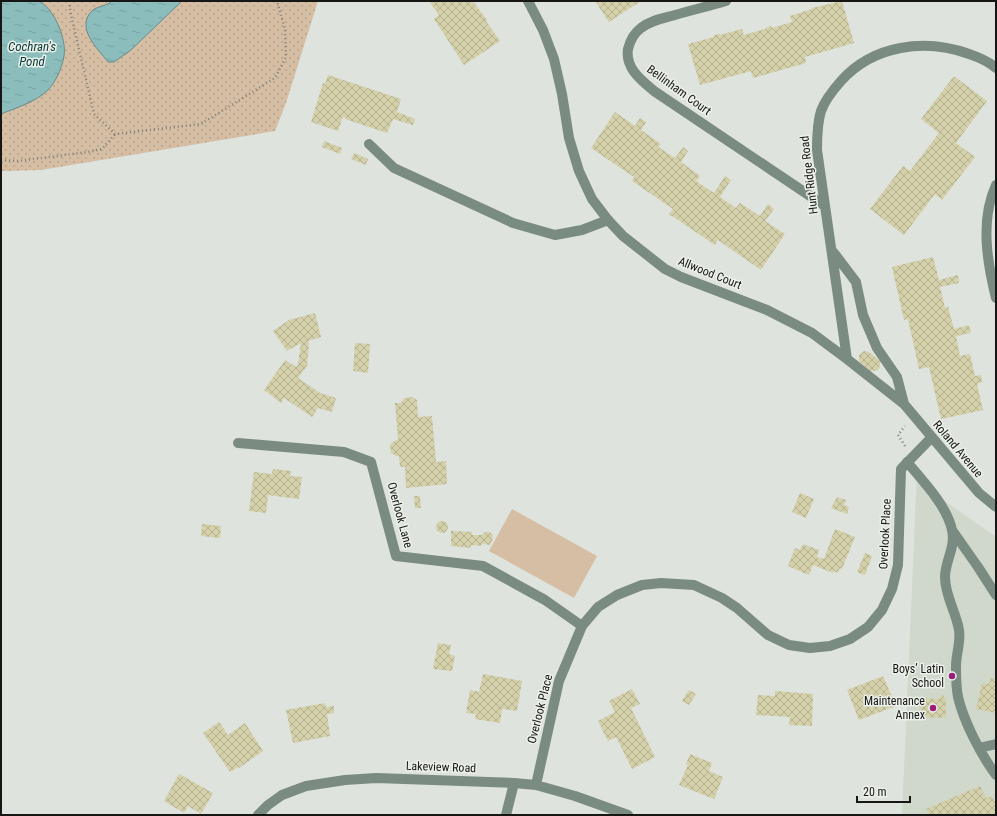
<svg xmlns="http://www.w3.org/2000/svg" width="997" height="816" viewBox="0 0 997 816" font-family="'Roboto Condensed',sans-serif">
  <defs>
    <pattern id="green-dots" width="8" height="8" patternUnits="userSpaceOnUse"><rect width="8" height="8" fill="#d5bea3"/><path d="M2 2h.1M6 6h.1" fill="none" stroke="#b6a38b" stroke-width="1.8" stroke-linecap="round"/></pattern>
    <pattern id="water-ripples" width="26" height="14" patternUnits="userSpaceOnUse"><rect width="26" height="14" fill="#8bbdbc"/><path d="M2 4q2-2 4 0t4 0M15 11q2-2 4 0t4 0" fill="none" stroke="#77a2a1"/></pattern>
    <pattern id="building-cross-hatch" width="8" height="8" patternUnits="userSpaceOnUse"><rect width="8" height="8" fill="#d4d0a9"/><path d="M0 0l8 8M0 8l8-8" fill="none" stroke="#b5b291"/></pattern>
  </defs>
  <rect width="100%" height="100%" fill="#dfe3dd"/>
  <!-- built -->
  <path fill="#d0d7cb" d="M917,474L939,497L996,537V815H902Z"/>
  <!-- green -->
  <path fill="url(#green-dots)" d="M1,1H318L286,103L275,131L41,170L5,171H1Z"/>
  <!-- pitch -->
  <path fill="#d5bea3" d="M512,509L597,556L574,598L489,551Z"/>
  <!-- water -->
  <path fill="url(#water-ripples)" stroke="#688b8a" d="M1,1C9,1 31,0 38,1C54,7 67,40 64,56C62,68 56,82 47,91C35,102 16,108 1,114Z
    M112,1H182L131,50L114,62H108C98,49 74,27 93,10C98,6 107,6 112,1Z"/>
  <!-- building -->
  <path fill="url(#building-cross-hatch)" d="M429,1H473L487,20L486,21L500,41L464,65L434,19L439,15Z
    M595,1H641L609,22Z
    M842,1L854,43L805,57L806,63L753,78L751,71L700,85L688,44L714,37V35L720,34V35L742,29L744,35L765,29V28L771,26L772,28L792,22L790,16L812,9V8Z
    M328,75L401,99L397,112L415,119L413,125L393,119L387,133L345,119L346,118L343,117L338,131L311,122L323,83L325,84Z
    M954,76L987,101L956,143L975,157L942,200L935,194L904,235L870,209L903,166L910,171L939,133L921,119Z
    M615,112L635,126L640,118L646,122L641,130L661,144L658,147L675,158L683,147L688,151L681,162L700,176L696,181L714,193L725,176L731,180L720,197L736,208L740,203L760,216L768,204L774,209L765,221L785,234L761,270L718,240L715,245L669,214L673,209L632,181L634,177L591,148Z
    M324,141L342,148L340,154L322,147Z
    M354,153L368,159L366,165L351,159Z
    M933,257L939,280L958,275L959,283L940,287L945,308L948,307L954,329L969,325L971,333L956,336L960,356L970,354L975,376L981,375L982,382L977,384L983,410L941,419L929,367L919,369L908,319L904,320L892,267Z
    M315,313L321,337L308,341L309,343L307,367H306L298,378L320,393L336,398L332,412L318,408L312,417L284,398L281,403L264,390L285,360L296,367L298,364L301,343L287,351L273,331L289,320Z
    M355,343L370,344L368,373L353,371Z
    M864,351L869,352L880,361V366L878,370L874,371H870L859,361V355Z
    M412,397L417,400L418,417L432,416L436,462L446,461L447,484L406,488L405,467H400L399,456H396L391,453L390,445L394,441L398,440L395,403H401L404,398Z
    M273,469L291,471L290,476L302,477L299,499L268,495L266,513L249,511L254,472L272,474Z
    M800,493L814,499L806,518L792,512Z
    M414,496H420L421,508H415Z
    M837,497L846,500L844,505L849,507L847,514L831,508Z
    M436 527a6 6 0 1 1 12 0a6 6 0 1 1-12 0Z
    M202,524L221,526L220,538L201,536Z
    M835,529L855,537L842,569L840,568L838,573L834,571L833,573L813,565L809,575L788,566L795,548L800,550L803,544L819,550L817,557L824,559Z
    M451,531L472,532V535H482L485,532H490L493,535L492,541L490,545L484,544L482,543L481,546L471,545V548L451,546Z
    M865,553L872,556L865,575L857,572Z
    M438,643L451,645L449,654L455,656L452,671L433,669Z
    M483,674L522,681L517,711L502,709L500,723L475,719L476,714L466,713L470,690L479,692Z
    M883,676L896,706L859,720L847,690Z
    M990,678L996,679V713L976,709L982,683L989,684Z
    M632,689L640,704L631,708L655,757L632,769L616,737L608,741L598,721L615,712L609,701Z
    M689,690L696,694L689,705L682,701Z
    M775,691L813,694L812,726L789,725L790,717L756,715L758,695L775,696Z
    M941,695H943L945,699H946V718L919,717L920,698L939,699Z
    M325,703L326,707L334,706V713L327,714L330,736L293,743L286,710Z
    M219,722L228,735L245,723L263,751L239,768L238,767L230,772L203,733Z
    M690,754L712,763L709,771L723,777L714,799L679,785L688,765L686,764Z
    M179,774L213,793L201,814L188,806L184,813L164,801Z
    M980,786L986,798L992,796L996,805V815H929L926,809Z"/>
  <g fill="none" stroke-linecap="round" stroke-linejoin="round">
    <!-- path -->
    <path stroke="#7d7f7b" stroke-width="2.5" stroke-dasharray="1 3" stroke-linecap="butt" d="M69,1L71,15L94,114L115,134L201,124L275,78L286,57L285,29L277,1
      M1,160L18,161L88,152L102,149L115,134
      M905,446L898,435L905,426"/>
    <!-- service -->
    <path stroke="#7a8b82" stroke-width="10" d="M369,144L394,168L513,223L555,235L582,230L608,220
      M907,462C923,481 947,506 952,530C956,547 945,561 945,577C945,596 956,612 959,630C961,642 956,654 956,666C956,676 956,687 958,697C964,722 981,755 996,775
      M952,530L978,567L996,595
      M979,748L996,744
      M506,815L514,783"/>
    <!-- minor -->
    <path stroke="#7a8b82" stroke-width="10" d="M528,1L543,30L554,59L562,94L569,138L579,171L592,199L608,220L623,236L665,269L681,277L767,310L812,333L847,359L904,404L979,493L996,507
      M726,1C709,6 692,10 675,15C664,18 651,20 641,28C634,33 630,41 628,49C625,68 641,80 654,91L825,206
      M996,185C980,220 987,262 996,298
      M834,253L856,282L863,315L877,348L897,377L904,404
      M847,359L817,150C817,137 817,124 821,111C825,100 833,90 841,81C873,45 925,38 969,54C978,57 988,61 996,68
      M238,443L344,452L371,462L396,556L483,566L545,600L582,626
      M536,785L559,681L582,626L598,607L617,595L642,585L661,583L694,585L722,598L737,608L768,635L789,645L810,648L830,646L850,639L868,627L882,610L892,589L898,565L901,469L932,437
      M258,815L268,805L282,795L306,786L345,780L376,778L514,783L536,785L575,796L628,815"/>
  </g>
  <!-- markers -->
  <g fill="#961d78" stroke="#ecf0ea" stroke-width="1.5">
    <circle cx="952" cy="676" r="4"/>
    <circle cx="933" cy="708" r="4"/>
  </g>
  <g text-anchor="middle" dominant-baseline="central" stroke-width="3" stroke-linejoin="round" paint-order="stroke">
    <!-- street labels -->
    <g font-size="12" fill="#161715" stroke="#ecf0ea">
      <text transform="translate(679 90) rotate(36)">Bellinham Court</text>
      <text transform="translate(809 175) rotate(-97)">Hunt Ridge Road</text>
      <text transform="translate(710 273) rotate(22)">Allwood Court</text>
      <text transform="translate(958 449) rotate(50)">Roland Avenue</text>
      <text transform="translate(400 515) rotate(75)">Overlook Lane</text>
      <text transform="translate(885 534) rotate(-87)">Overlook Place</text>
      <text transform="translate(540 709) rotate(-76)">Overlook Place</text>
      <text transform="translate(441 767) rotate(2)">Lakeview Road</text>
    </g>
    <!-- poi labels -->
    <g font-size="12" fill="#161715" stroke="#ecf0ea" text-anchor="end">
      <text x="944" y="669">Boys’ Latin<tspan x="944" dy="14">School</tspan></text>
      <text x="925" y="701">Maintenance<tspan x="925" dy="14">Annex</tspan></text>
    </g>
    <!-- water labels -->
    <g font-size="13" font-style="italic" fill="#073938" stroke="#ecf0ea">
      <text x="32" y="46">Cochran's<tspan x="32" dy="15">Pond</tspan></text>
    </g>
  </g>
  <!-- border -->
  <rect width="997" height="816" fill="none" stroke="#161715" stroke-width="4"/>
  <!-- scale -->
  <path d="M857 796v6h53v-6" fill="none" stroke="#161715" stroke-width="2"/>
  <text x="863" y="796" font-size="12" fill="#161715" stroke="#ecf0ea" stroke-width="3" paint-order="stroke">20 m</text>
</svg>
